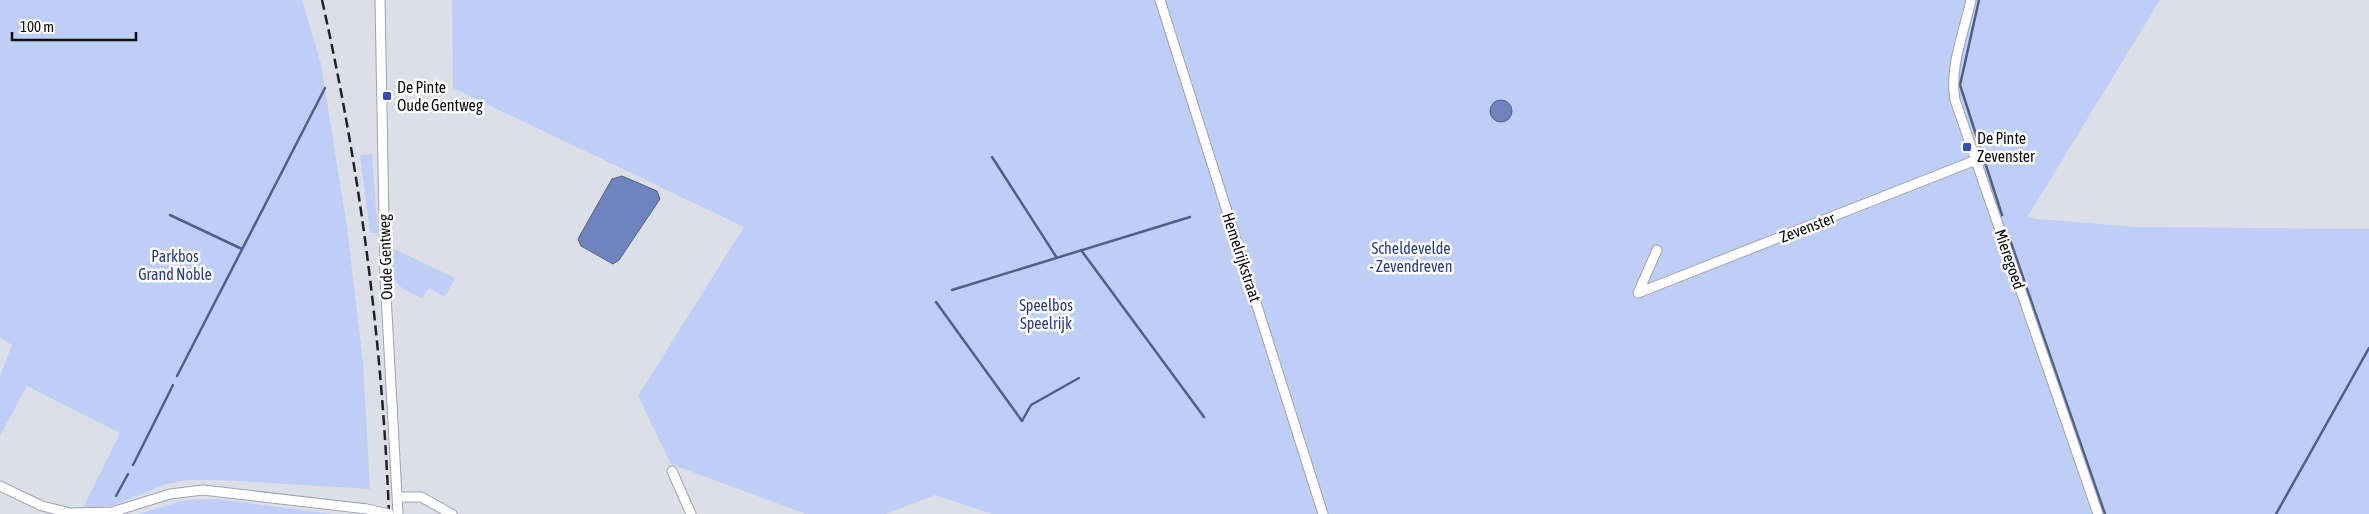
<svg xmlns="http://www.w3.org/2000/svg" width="2369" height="514" viewBox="0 0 2369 514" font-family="'Asap Condensed',sans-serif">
  <rect width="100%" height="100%" fill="#dcdfe7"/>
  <!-- green -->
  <path fill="#bfcef6" d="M0,0H302L321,64L347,227L363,362L370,489L220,480H187L166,484L112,506L82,510L120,433L27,386L0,436V376L12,345L0,338Z
    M452,0H2160L2028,216L2036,219L2139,227L2369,229V514H992L935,495L886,514H806L671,464L638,396L744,227L453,88Z
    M372,154L378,233H370L360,155Z
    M392,248L455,278L445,297L429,288L422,298C393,285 389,282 392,248Z
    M215,499L332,514H138L186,500Z"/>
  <!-- water -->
  <path fill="#6f83bf" stroke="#51608a" d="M1490 111a11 11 0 1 1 22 0a11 11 0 1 1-22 0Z
    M622,176L657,191L660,199L619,260L613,264L581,246L578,239L612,179Z"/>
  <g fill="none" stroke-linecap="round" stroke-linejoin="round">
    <!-- stream -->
    <path stroke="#51608a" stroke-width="2.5" d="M1979,0L1960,85L2002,215
      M992,157L1057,258
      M170,215L242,249
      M2008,234L2105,514
      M1081,250L1204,417
      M952,290L1190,217
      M936,302L1022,421L1031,405L1079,378
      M177,376L325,88
      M133,465L173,385
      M116,496L128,474
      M2276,514L2369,348"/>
    <!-- minor casing -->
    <g stroke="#a0a3ab" stroke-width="11">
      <path id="minor" d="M380,0L385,277L398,514
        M1160,0L1323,514
        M1971,0C1964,32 1949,68 1955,100L2098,514
        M1638,293L1976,160
        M1638,293L1657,250
        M672,471L691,514
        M0,486L42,506L71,513L112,512L170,494L203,490L367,509
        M398,497H421L452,514"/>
    </g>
    <!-- minor -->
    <use href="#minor" stroke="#fff" stroke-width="9"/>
    <!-- rail -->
    <path stroke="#212226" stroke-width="2.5" stroke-dasharray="10 5" stroke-linecap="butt" d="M322,0C360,169 382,341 389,514"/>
    <!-- minor-bridge casing -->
    <g stroke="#a0a3ab" stroke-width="11" stroke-linecap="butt">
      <path id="minor-bridge" d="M367,509L389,514"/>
    </g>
    <!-- minor-bridge -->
    <use href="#minor-bridge" stroke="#fff" stroke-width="9"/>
  </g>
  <!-- markers -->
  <g fill="#364cbe" stroke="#fff" stroke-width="2">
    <rect x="382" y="91" width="10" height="10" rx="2.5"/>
    <rect x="1962" y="142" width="10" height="10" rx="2.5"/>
  </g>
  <g text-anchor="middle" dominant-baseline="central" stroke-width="5" stroke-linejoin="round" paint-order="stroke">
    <!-- poi labels -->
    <g font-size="16" fill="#0c0d10" stroke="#fff" text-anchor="start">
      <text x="397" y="87">De Pinte<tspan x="397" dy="18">Oude Gentweg</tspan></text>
      <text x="1977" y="138">De Pinte<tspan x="1977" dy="18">Zevenster</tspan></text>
    </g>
    <!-- street labels -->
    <g font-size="16" fill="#0c0d10" stroke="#fff">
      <text transform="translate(1807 227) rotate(-21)">Zevenster</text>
      <text transform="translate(385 257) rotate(-92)">Oude Gentweg</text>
      <text transform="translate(1242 257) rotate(72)">Hemelrijkstraat</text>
      <text transform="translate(2010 259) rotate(71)">Mieregoed</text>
    </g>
    <!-- park labels -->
    <g font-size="16" fill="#2b3d87" stroke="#fff">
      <text x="1411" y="248">Scheldevelde<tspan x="1411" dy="18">- Zevendreven</tspan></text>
      <text x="175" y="256">Parkbos<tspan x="175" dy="18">Grand Noble</tspan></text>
      <text x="1046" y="305">Speelbos<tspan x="1046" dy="18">Speelrijk</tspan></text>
    </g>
  </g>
  <!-- scale -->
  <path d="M12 32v8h124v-8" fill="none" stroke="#0c0d10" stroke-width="2.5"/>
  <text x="20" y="32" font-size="15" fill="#0c0d10" stroke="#ffffff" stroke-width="4" paint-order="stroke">100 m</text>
</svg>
